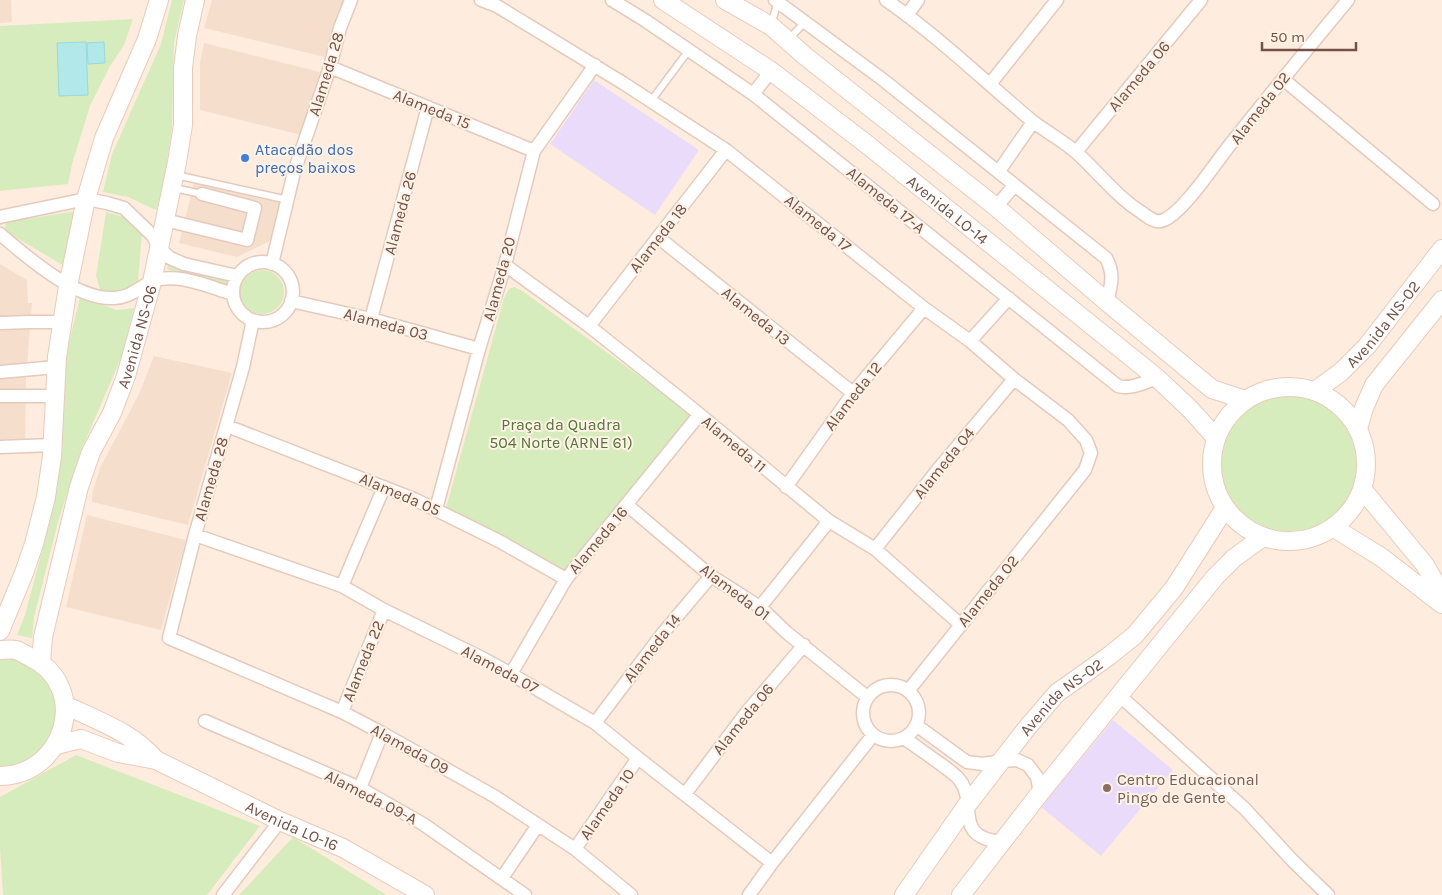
<svg xmlns="http://www.w3.org/2000/svg" width="1442" height="895" viewBox="0 0 1442 895" font-family="Karla,sans-serif">
  <rect width="100%" height="100%" fill="#feedde"/>
  <!-- residential -->
  <path fill="#f6decc" d="M0,0H11L12,22L0,23Z
    M212,0H344L325,57L204,28Z
    M204,43L320,72L301,135L200,110V63Z
    M194,183L280,203L270,241L237,257L179,243Z
    M0,264L27,280L28,303H32L26,378L25,451L0,453Z
    M154,356L232,373L188,525L92,502V494L100,468L139,394Z
    M87,515L186,540L161,630L66,607Z"/>
  <!-- education -->
  <path fill="#ebdbfa" d="M594,80L699,150L655,215L550,144Z
    M1113,720L1173,770L1101,856L1041,807Z"/>
  <!-- green -->
  <path fill="#d6ecbc" d="M172,0H184L174,43L172,128L163,187L156,210L128,197L103,192L112,154L161,44Z
    M133,19L124,45L109,68L90,106L72,164L68,184L0,191V26Z
    M77,211L66,267L5,231L6,222Z
    M106,212L124,217L142,233L138,281L120,293L100,290L96,276Z
    M168,264L231,278L229,286L167,269Z
    M240 292a22 22 0 1 1 44 0a22 22 0 1 1-44 0Z
    M514,287L521,290L693,415L566,573L446,508L504,298L509,289Z
    M80,297L117,310L134,308L121,358L80,453L58,522L34,617L32,638L17,635L25,615L50,521L59,476V458L63,368Z
    M1218 464a71 71 0 1 1 142 0a71 71 0 1 1-142 0Z
    M0,657C11,658 20,659 30,664C62,681 66,726 42,751C36,757 28,763 19,765C13,767 6,767 0,768Z
    M76,755L260,826L207,895H3L0,848V797Z
    M293,837L387,895H239Z"/>
  <!-- water -->
  <path fill="#b2e8e9" stroke="#97dadb" d="M86,42L88,95L59,96L57,43Z
    M104,42L105,63L88,64L87,43Z"/>
  <g fill="none" stroke-linecap="round" stroke-linejoin="round">
    <!-- lane casing -->
    <g stroke="#e4cabd" stroke-width="9">
      <path id="lane" d="M771,25L778,1
        M788,40L804,23
        M651,101L689,50
        M176,175L288,200
        M174,188L202,194"/>
    </g>
    <!-- street casing -->
    <g stroke="#e4cabd" stroke-width="15">
      <path id="street" d="M481,0L497,6L623,83L726,150L924,308L970,341L1014,379L1068,420L1086,440L1091,453L1085,470L908,691
        M612,0L646,21L753,94L1118,386C1130,390 1145,382 1157,378
        M775,0L882,79L1106,258C1115,274 1111,286 1107,302
        M886,0C938,36 983,80 1031,120C1046,132 1064,141 1077,153C1098,172 1117,197 1141,212C1148,217 1156,224 1164,220C1185,210 1214,165 1229,146C1268,97 1308,48 1348,0
        M907,15L918,0
        M330,67L534,151
        M1283,79L1433,204
        M990,84L1057,0
        M753,94L771,71
        M1076,152L1201,0
        M999,171L1033,122
        M996,207L1014,186
        M0,217L86,199L107,203L124,208L153,236L159,248L170,258L184,264L237,276
        M165,220L247,240L255,208L202,194
        M0,234C28,258 76,300 114,298C129,298 138,288 151,282C176,271 209,287 233,294
        M659,238L853,393
        M233 292a30 30 0 1 1 60 0a30 30 0 1 1-60 0Z
        M272,264L294,172L330,67L340,28L351,0
        M505,265L589,326L682,400L829,521L875,549L961,625
        M291,301L371,319L479,349
        M371,319L428,107
        M253,320L243,367L195,535L169,638L342,712L382,733L494,796L575,849L631,895
        M0,323L30,322H62
        M589,326L726,150
        M970,341L1009,298
        M0,372L56,367
        M0,396H54
        M227,426L414,499L499,541L566,579
        M0,447L52,445
        M786,487L853,393L924,308
        M627,505L711,576L760,607L786,632L867,697
        M436,509L479,349L505,265L534,151L595,65
        M195,535L342,586L384,610L484,659L511,674L595,723L638,758L772,863
        M875,549L940,467L1014,379
        M342,586L384,487
        M760,607L829,521
        M511,674L566,579L699,415
        M863 713a28 28 0 1 1 56 0a28 28 0 1 1-56 0Z
        M1119,695L1245,809L1292,860L1328,895
        M342,712L384,610
        M205,721L360,788L423,824L525,895
        M595,723L663,633L711,576
        M916,725L967,762L983,764L1002,761L1017,760L1028,765L1037,777L1040,793
        M904,738C917,747 929,756 942,765C947,769 953,773 957,777C981,801 949,837 1002,842
        M360,788L382,733
        M685,794L746,713L804,645
        M575,849L638,758
        M502,878L538,825
        M223,895L280,821
        M749,895L772,863L873,735"/>
    </g>
    <!-- secondary casing -->
    <g stroke="#eacab9" stroke-width="20">
      <g id="secondary">
        <path id="s1" d="M663,0L771,71L869,146L1157,378L1190,409L1216,438"/>
        <path d="M725,0L771,26L805,56L996,207L1107,302L1212,389L1245,400"/>
        <circle cx="1289" cy="464" r="77"/>
        <path id="s2" d="M1315,391L1341,372L1367,346L1442,249"/>
        <path d="M1358,429L1364,408L1374,385L1442,300"/>
        <path d="M1363,490L1425,565L1442,595"/>
        <path d="M1334,528L1381,557L1442,604"/>
        <path d="M0,631L24,573L34,544L46,497L52,456L57,357L68,286L86,199L104,138L147,39L159,0"/>
        <path d="M0,650C5,650 11,649 16,650C20,651 25,655 30,657C91,686 66,775 0,776"/>
        <path id="s3" d="M41,663L43,637L79,487L91,452L112,413L126,376L152,282L177,162L183,125V68L187,36L195,0"/>
        <path d="M65,705C98,721 132,732 156,760"/>
        <path id="s4" d="M56,745L81,739L118,753L156,760L280,821L343,848L425,895"/>
        <path id="s5" d="M904,895L967,805L1026,729L1057,693L1109,656L1135,635L1174,588L1225,508"/>
        <path d="M961,895L1040,793L1215,577L1234,558L1263,537"/>
      </g>
    </g>
    <!-- lane -->
    <use href="#lane" stroke="#fff" stroke-width="6"/>
    <!-- street -->
    <use href="#street" stroke="#fff" stroke-width="12"/>
    <!-- secondary -->
    <use href="#secondary" stroke="#fff" stroke-width="18"/>
  </g>
  <!-- markers -->
  <circle fill="#3f7fe0" stroke="#fff2e6" stroke-width="2" cx="245" cy="158" r="5"/>
  <circle fill="#8d6e63" stroke="#fff2e6" stroke-width="2" cx="1107" cy="788" r="5"/>
  <g text-anchor="middle" dominant-baseline="central" stroke-width="4" stroke-linejoin="round" paint-order="stroke">
    <!-- street labels -->
    <g font-size="16" fill="#765045" stroke="#fff2e6">
      <text transform="translate(326 74) rotate(-73)">Alameda 28</text>
      <text transform="translate(1139 76) rotate(-50)">Alameda 06</text>
      <text transform="translate(1260 108) rotate(-52)">Alameda 02</text>
      <text transform="translate(432 109) rotate(22)">Alameda 15</text>
      <text transform="translate(886 200) rotate(39)">Alameda 17-A</text>
      <text stroke="none"><textPath href="#s1" startOffset="354">Avenida LO-14</textPath></text>
      <text transform="translate(400 213) rotate(-75)">Alameda 26</text>
      <text transform="translate(818 223) rotate(39)">Alameda 17</text>
      <text transform="translate(658 238) rotate(-52)">Alameda 18</text>
      <text transform="translate(499 279) rotate(-75)">Alameda 20</text>
      <text transform="translate(756 316) rotate(39)">Alameda 13</text>
      <text stroke="none"><textPath href="#s2" startOffset="96">Avenida NS-02</textPath></text>
      <text transform="translate(386 324) rotate(15)">Alameda 03</text>
      <text stroke="none"><textPath href="#s3" startOffset="342">Avenida NS-06</textPath></text>
      <text transform="translate(853 396) rotate(-52)">Alameda 12</text>
      <text transform="translate(734 444) rotate(40)">Alameda 11</text>
      <text transform="translate(944 463) rotate(-51)">Alameda 04</text>
      <text transform="translate(211 479) rotate(-74)">Alameda 28</text>
      <text transform="translate(400 494) rotate(23)">Alameda 05</text>
      <text transform="translate(598 540) rotate(-50)">Alameda 16</text>
      <text transform="translate(988 591) rotate(-51)">Alameda 02</text>
      <text transform="translate(735 592) rotate(37)">Alameda 01</text>
      <text transform="translate(652 648) rotate(-52)">Alameda 14</text>
      <text transform="translate(363 661) rotate(-68)">Alameda 22</text>
      <text transform="translate(500 669) rotate(28)">Alameda 07</text>
      <text stroke="none"><textPath href="#s5" startOffset="254">Avenida NS-02</textPath></text>
      <text transform="translate(743 719) rotate(-51)">Alameda 06</text>
      <text transform="translate(410 749) rotate(29)">Alameda 09</text>
      <text transform="translate(371 797) rotate(27)">Alameda 09-A</text>
      <text transform="translate(607 804) rotate(-55)">Alameda 10</text>
      <text stroke="none"><textPath href="#s4" startOffset="255">Avenida LO-16</textPath></text>
    </g>
    <!-- shop labels -->
    <g font-size="16" fill="#366cbe" stroke="#fff2e6" text-anchor="start">
      <text x="255" y="149">Atacadão dos<tspan x="255" dy="18">preços baixos</tspan></text>
    </g>
    <!-- park labels -->
    <g font-size="16" fill="#537739" stroke="#fff2e6">
      <text x="561" y="424">Praça da Quadra<tspan x="561" dy="18">504 Norte (ARNE 61)</tspan></text>
    </g>
    <!-- education labels -->
    <g font-size="16" fill="#785e54" stroke="#fff2e6" text-anchor="start">
      <text x="1117" y="779">Centro Educacional<tspan x="1117" dy="18">Pingo de Gente</tspan></text>
    </g>
  </g>
  <!-- scale -->
  <path d="M1262 42v8h94v-8" fill="none" stroke="#765045" stroke-width="2.5"/>
  <text x="1270" y="42" font-size="15" fill="#765045" stroke="#fff2e6" stroke-width="4" paint-order="stroke">50 m</text>
</svg>
